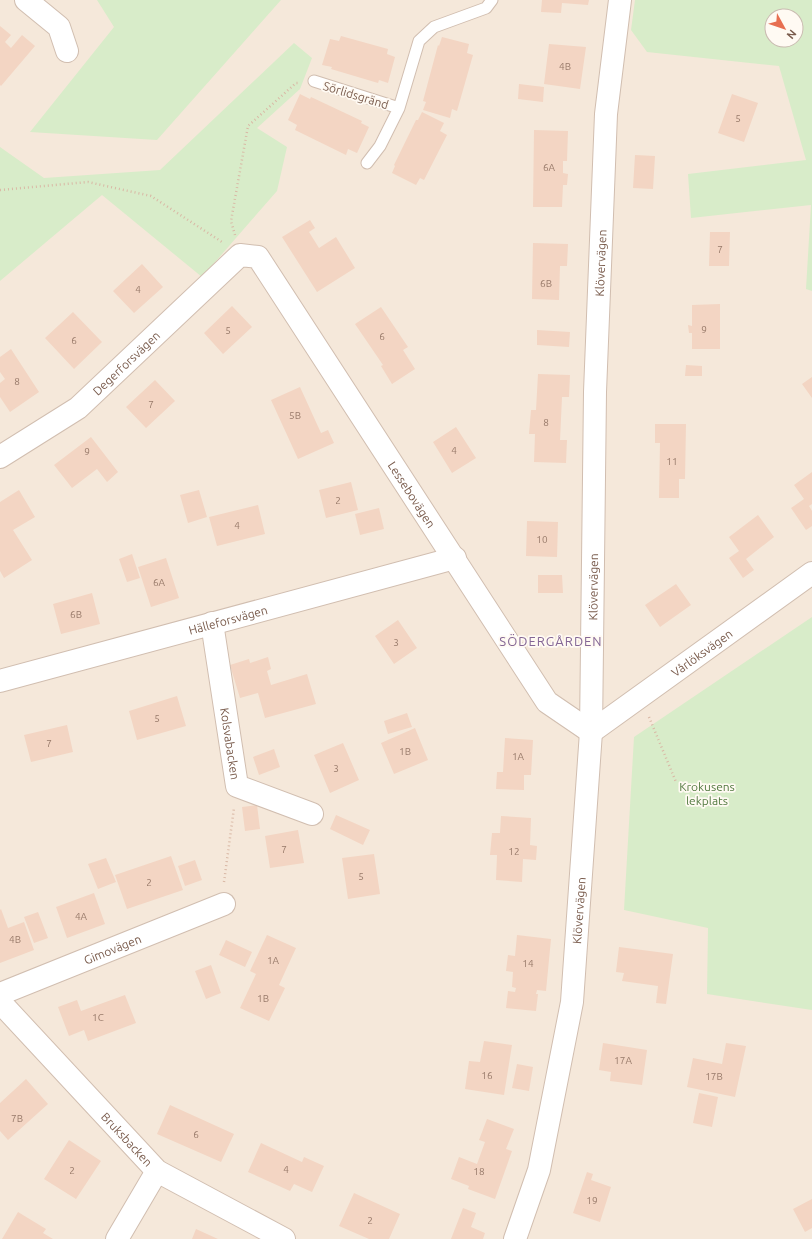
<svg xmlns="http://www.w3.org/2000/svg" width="812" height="1239" viewBox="0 0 812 1239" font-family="Ubuntu,sans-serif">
  <rect width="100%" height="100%" fill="#fdf6ec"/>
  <!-- residential -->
  <path fill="#f5e8da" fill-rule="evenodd" d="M0,0H812V1239H0ZM772,16H796V40H772Z"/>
  <!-- green -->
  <path fill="#d8ecc9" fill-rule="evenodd" d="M97,0H281L157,140L30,132L114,27Z
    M635,0H812V291L806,289L811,205L691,218L688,174L806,160L779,66L647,52L631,30ZM772,16H796V40H772Z
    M294,43L312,58L300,89L257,128L287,147L277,191L202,277L102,195L0,281V147L44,178L160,170Z
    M812,617V1010L707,994L708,928L624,910L634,737Z"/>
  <!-- building -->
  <path fill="#f3d5c3" d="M542,0H589L588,5L562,3L561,13L541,12Z
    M0,26L11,35L5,42L11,48L22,35L35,46L1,86L0,85Z
    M341,36L388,49L387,54L395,57L388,83L379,80L378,83L331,69L332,67L322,65L330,39L339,41Z
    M442,37L469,44L467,53L473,55L457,111L452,109L450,118L423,110L426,102L423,101L438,45L439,46Z
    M549,44L586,47L580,89L544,84Z
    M519,84L544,87L543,102L518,99Z
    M300,94L310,99L311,97L362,121L361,123L369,127L357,153L348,149L346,155L295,130L297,125L288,120Z
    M732,94L758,103L744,142L718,133Z
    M422,112L444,123L440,131L447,135L424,180L420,178L416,185L392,173L395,166L394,165L416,120H418Z
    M534,130L568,131L567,161H563V173L568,174L567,185H563L562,207H533Z
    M635,155L655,156L653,189L633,188Z
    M310,220L315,228L309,232L319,248L336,237L355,268L317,292L282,237Z
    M710,232H730L729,266H709Z
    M533,243L568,244L567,266H560L559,300L532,299Z
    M142,264L163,287L134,313L113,291Z
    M720,304V349H692V333H689L688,325L692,326V305Z
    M232,306L252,327L223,354L204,333Z
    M381,307L408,347L403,350L415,369L392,384L381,366L383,365L355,324Z
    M73,312L102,342L74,369L45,338Z
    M537,330L570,332L569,347L537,345Z
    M11,349L39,392L10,412L0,397V383L5,379L0,372V357Z
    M686,365L702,366V376H685Z
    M538,374L570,375L569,397H562L560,440H567L566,463L534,462L535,434H529L531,410H536Z
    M812,377V398L802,384Z
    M155,380L175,401L146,428L126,407Z
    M300,387L321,433L328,430L334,443L298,459L271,400Z
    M655,424H686L685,479H679V498H659L660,443H655Z
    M456,427L476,458L452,473L433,442Z
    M91,437L118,472L107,482L97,469L72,488L54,465Z
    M812,472V504L809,506L812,511V526L806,530L791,508L804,499L794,485Z
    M351,482L358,510L326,518L319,490Z
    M19,490L35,517L13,530L32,560L4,578L0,571V502Z
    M199,490L207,517L188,523L180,495Z
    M258,505L265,534L217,546L209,517Z
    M379,508L384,529L360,535L355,514Z
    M758,515L774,537L746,559L754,570L743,578L729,558L739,551L729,537Z
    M527,521L558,522L557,557L526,556Z
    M132,554L140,578L127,582L119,559Z
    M166,558L179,598L151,607L138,567Z
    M538,575H562L563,593H538Z
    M676,584L691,605L660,627L645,605Z
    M92,593L100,624L61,634L53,604Z
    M398,620L417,648L394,664L375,636Z
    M268,657L271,669L267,671L271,685L307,674L316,704L265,718L258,693L240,698L230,665L249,659L250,663Z
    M177,696L186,726L137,740L129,711Z
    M407,713L412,727L388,734L384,721Z
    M67,725L73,752L31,762L24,735Z
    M415,728L428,760L394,774L381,743Z
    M505,738L533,740L531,775H524V790L496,789L497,772H503Z
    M343,743L359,780L330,793L314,755Z
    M274,749L280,767L259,775L253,757Z
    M257,805L260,829L245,831L242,807Z
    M336,815L370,830L363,845L330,829Z
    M501,816L531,818L530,845L537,846L536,860L523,859L522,882L496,880L497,855H490L492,833H500Z
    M298,830L304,863L270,868L265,836Z
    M374,854L380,894L348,899L342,858Z
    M171,856L183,890L127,909L115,875Z
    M106,858L116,882L98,889L88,864Z
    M195,860L202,880L185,886L178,866Z
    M94,893L105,924L67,938L56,907Z
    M1,909L8,928L24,922L34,950L0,963V910Z
    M38,912L48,938L34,943L24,917Z
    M267,935L296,948L279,985L285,988L269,1021L240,1008L256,974L250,971Z
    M517,935L551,939L546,991L537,990L536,994H538L536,1011L506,1008L508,991L515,992L516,988L512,987L513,972L506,971L508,955L515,956Z
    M226,940L252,952L245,967L219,955Z
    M619,947L673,954L666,1004L656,1003L658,986L622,981L624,973L616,972Z
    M211,965L221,993L206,999L195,971Z
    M125,995L136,1023L88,1041L84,1030L69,1036L58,1007L77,1000L81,1011Z
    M484,1041L512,1045L504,1095L465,1089L469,1061L480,1062Z
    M603,1043L647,1050L642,1085L610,1081L611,1072L599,1070Z
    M726,1043L746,1046L735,1097L687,1087L693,1058L722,1064Z
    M517,1064L533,1067L529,1091L512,1088Z
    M26,1079L48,1104L8,1140L0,1131V1103Z
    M699,1093L718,1097L712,1127L693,1123Z
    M170,1105L234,1134L221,1162L157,1134Z
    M487,1119L514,1129L506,1149L512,1151L495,1199L468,1189L469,1186L451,1179L459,1157L477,1164L485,1142L479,1140Z
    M69,1140L101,1161L76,1199L44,1179Z
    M261,1143L302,1162L304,1157L324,1166L312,1192L294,1184L290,1191L248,1172Z
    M587,1172L593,1174L591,1180L611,1187L600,1222L573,1213Z
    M354,1193L400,1214L389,1239H369L339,1226Z
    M812,1199V1228L805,1232L793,1209Z
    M463,1208L476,1213L471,1227L485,1233L483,1239H451Z
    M18,1212L46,1229L43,1233L53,1239H2Z
    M196,1229L218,1239H192Z"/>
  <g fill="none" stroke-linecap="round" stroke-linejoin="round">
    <!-- lane casing -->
    <g stroke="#d1beb0" stroke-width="13">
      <path id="lane" d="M314,81L399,108
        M367,163L380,146L399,108L419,41L434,27L486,8L492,0"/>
    </g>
    <!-- street casing -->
    <g stroke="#d1beb0" stroke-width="24">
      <g id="street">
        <path d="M26,0L59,27L67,51"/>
        <path id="s1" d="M0,457L78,408L240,255L258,257L547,702L591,732L812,573"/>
        <path id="s2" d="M212,623L237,786L312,814"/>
        <path id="s3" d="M0,681L455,558"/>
        <path id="s4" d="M0,994L224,904"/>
        <path id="s5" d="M0,1002L157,1171L284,1239"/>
        <path d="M117,1239L157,1171"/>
        <path id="s6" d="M515,1239L539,1170L572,1002L591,732L595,392L606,114L620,0"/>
      </g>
    </g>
    <!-- path -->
    <path stroke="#d9b8a5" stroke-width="2.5" stroke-dasharray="1 3" stroke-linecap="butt" d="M0,190L88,182L151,196L222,242
      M235,235L231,221L248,126L296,83H298
      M649,717L676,782
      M224,882L234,808"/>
    <!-- lane -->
    <use href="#lane" stroke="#fff" stroke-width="11"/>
    <!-- street -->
    <use href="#street" stroke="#fff" stroke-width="22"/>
  </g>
  <g text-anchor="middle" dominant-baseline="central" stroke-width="3.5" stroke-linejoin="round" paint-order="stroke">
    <!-- number labels -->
    <g font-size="10" fill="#987a6a">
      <text x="565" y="66">4B</text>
      <text x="738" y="118">5</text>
      <text x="549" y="167">6A</text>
      <text x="720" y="249">7</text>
      <text x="546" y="283">6B</text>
      <text x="138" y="289">4</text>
      <text x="704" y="329">9</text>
      <text x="228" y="330">5</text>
      <text x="382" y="336">6</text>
      <text x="74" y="340">6</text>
      <text x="17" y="381">8</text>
      <text x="151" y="404">7</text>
      <text x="295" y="415">5B</text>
      <text x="546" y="422">8</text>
      <text x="454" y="450">4</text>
      <text x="87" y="451">9</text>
      <text x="672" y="461">11</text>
      <text x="338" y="500">2</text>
      <text x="237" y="525">4</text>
      <text x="542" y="539">10</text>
      <text x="159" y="582">6A</text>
      <text x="76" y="614">6B</text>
      <text x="396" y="642">3</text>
      <text x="157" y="718">5</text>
      <text x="49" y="743">7</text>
      <text x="405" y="751">1B</text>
      <text x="518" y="756">1A</text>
      <text x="336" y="768">3</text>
      <text x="284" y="849">7</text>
      <text x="514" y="851">12</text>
      <text x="361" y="876">5</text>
      <text x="149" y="882">2</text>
      <text x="81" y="916">4A</text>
      <text x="15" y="939">4B</text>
      <text x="273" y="960">1A</text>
      <text x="528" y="963">14</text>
      <text x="263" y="998">1B</text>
      <text x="98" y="1017">1C</text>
      <text x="623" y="1060">17A</text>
      <text x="487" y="1075">16</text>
      <text x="714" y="1076">17B</text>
      <text x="17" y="1118">7B</text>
      <text x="196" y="1134">6</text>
      <text x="286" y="1169">4</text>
      <text x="72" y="1170">2</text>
      <text x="479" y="1171">18</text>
      <text x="592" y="1200">19</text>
      <text x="370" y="1220">2</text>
    </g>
    <!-- street labels -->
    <g font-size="12" fill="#7a5c4d" stroke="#fffaf3">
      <text transform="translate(356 95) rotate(17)">Sörlidsgränd</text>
      <text stroke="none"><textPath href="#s6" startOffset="984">Klövervägen</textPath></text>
      <text stroke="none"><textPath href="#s1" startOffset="158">Degerforsvägen</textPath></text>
      <text stroke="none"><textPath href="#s1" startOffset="616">Lessebovägen</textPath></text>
      <text stroke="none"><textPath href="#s6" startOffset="660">Klövervägen</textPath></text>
      <text stroke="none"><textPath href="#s3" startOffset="236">Hälleforsvägen</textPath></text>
      <text stroke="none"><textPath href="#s1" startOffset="1053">Vårlöksvägen</textPath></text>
      <text stroke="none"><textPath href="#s2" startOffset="122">Kolsvabacken</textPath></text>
      <text stroke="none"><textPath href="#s6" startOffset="336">Klövervägen</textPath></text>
      <text stroke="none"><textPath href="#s4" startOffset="121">Gimovägen</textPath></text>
      <text stroke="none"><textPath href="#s5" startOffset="187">Bruksbacken</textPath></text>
    </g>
    <!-- park labels -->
    <g font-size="12" fill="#537a41" stroke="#fffaf3">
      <text x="707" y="786">Krokusens<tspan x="707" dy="14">lekplats</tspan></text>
    </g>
    <!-- neighbourhood labels -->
    <g font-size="13" letter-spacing="1" fill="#846695" stroke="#fffaf3">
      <text x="551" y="641">SÖDERGÅRDEN</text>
    </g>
  </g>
  <!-- north arrow -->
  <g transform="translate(784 28) rotate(130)"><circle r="19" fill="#fffaf3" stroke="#cabbb1"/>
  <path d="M0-3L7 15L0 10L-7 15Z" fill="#e76f51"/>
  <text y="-6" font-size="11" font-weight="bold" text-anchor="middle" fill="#7a5c4d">N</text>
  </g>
</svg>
